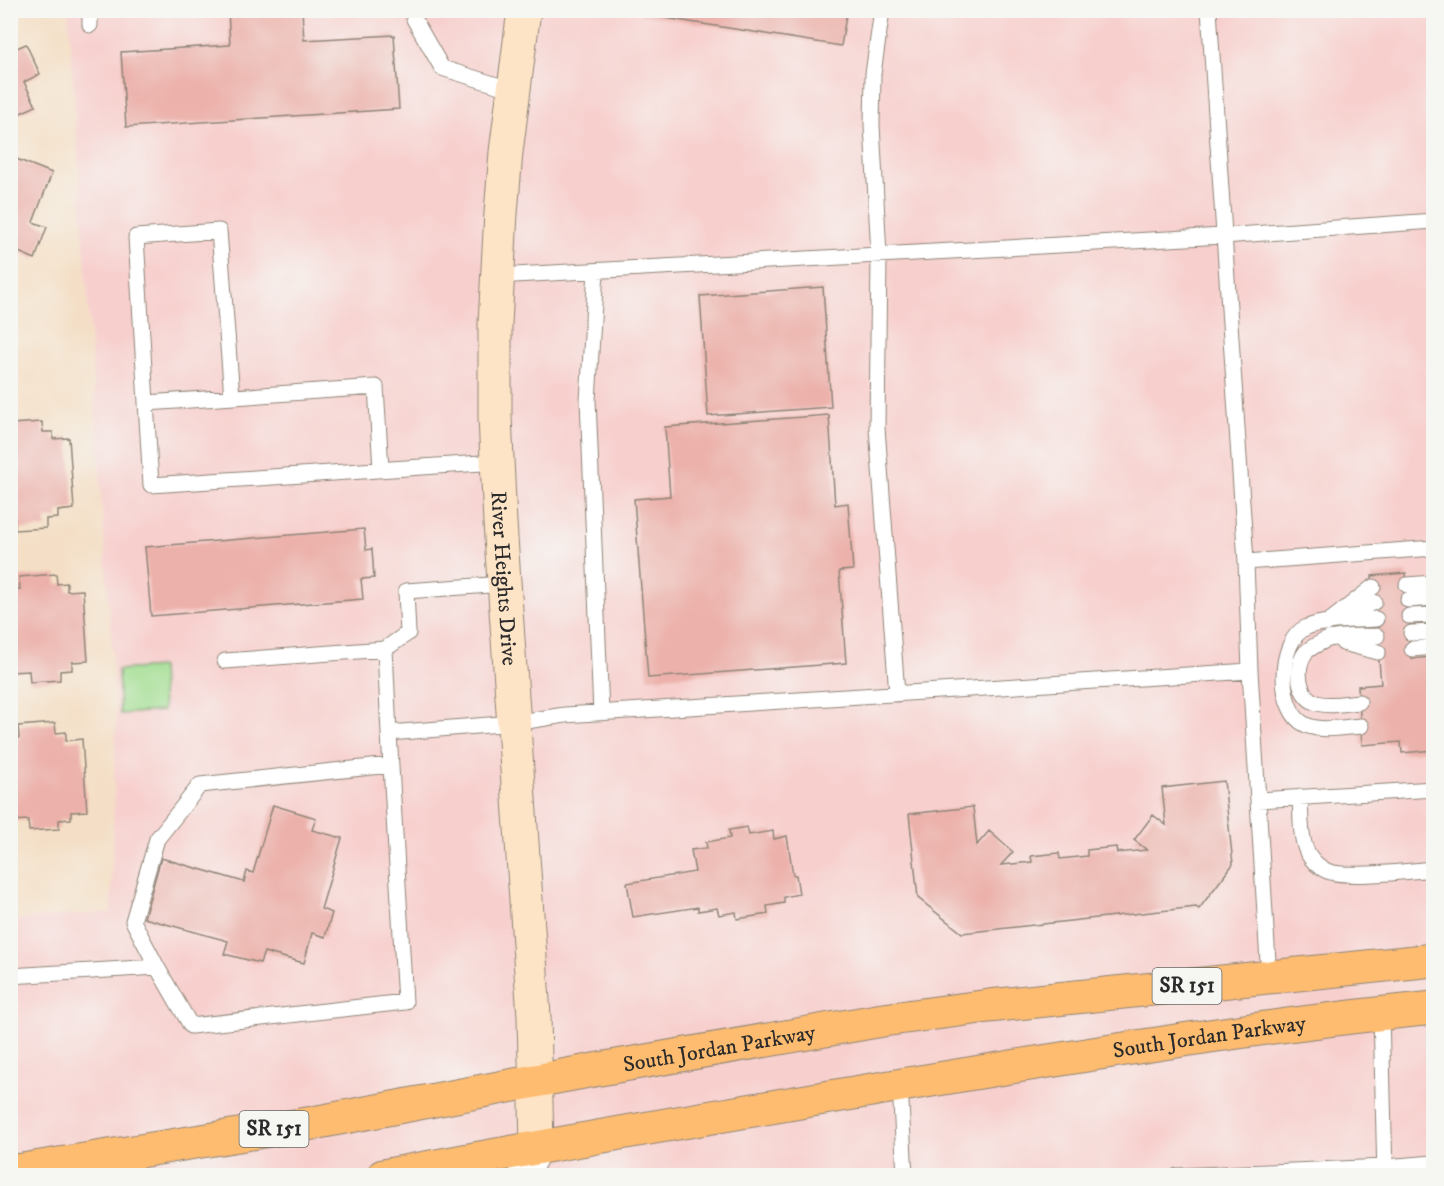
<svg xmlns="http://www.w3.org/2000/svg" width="1444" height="1186" viewBox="0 0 1444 1186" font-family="'IM FELL DW Pica',serif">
  <rect width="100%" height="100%" fill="#f6f6f2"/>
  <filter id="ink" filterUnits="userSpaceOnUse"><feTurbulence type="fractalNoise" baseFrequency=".0167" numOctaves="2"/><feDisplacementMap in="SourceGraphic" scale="12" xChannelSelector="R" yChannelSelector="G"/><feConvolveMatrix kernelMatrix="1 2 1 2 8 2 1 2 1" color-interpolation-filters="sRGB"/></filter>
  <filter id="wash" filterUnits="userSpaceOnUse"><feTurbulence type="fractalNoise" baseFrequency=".008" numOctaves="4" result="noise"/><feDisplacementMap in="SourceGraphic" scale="24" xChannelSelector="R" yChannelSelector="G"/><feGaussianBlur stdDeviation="1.35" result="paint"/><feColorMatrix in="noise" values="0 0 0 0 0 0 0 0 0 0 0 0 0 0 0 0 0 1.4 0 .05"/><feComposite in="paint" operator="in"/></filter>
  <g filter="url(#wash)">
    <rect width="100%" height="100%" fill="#f4dfc6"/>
    <!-- built -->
    <path fill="#f7d0ce" d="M68,11H1433V1175L11,1176V920L111,912L116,712Z"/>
    <!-- green -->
    <path fill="#a2de91" stroke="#66845e" stroke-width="1.5" d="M161,667L163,711L120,714L118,670Z"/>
    <g id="blocks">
      <!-- building -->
      <path fill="#ecb1aa" d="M228,10H302L304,40L394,35L399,109L126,127L121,52L230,45Z
        M640,10H847L841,46L640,14Z
        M26,44L40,74L24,82L36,106L10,118V51Z
        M14,158L52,173L33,222L47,227L35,259L14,250L10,258V167Z
        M823,287L831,407L708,416L700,296Z
        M829,415L835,505L848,503L853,570L839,571L846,663L648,678L634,499L670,496L665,427Z
        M42,422L43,432H53V439L69,438L74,509L58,511V518L46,519V528L15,530V519H10V424Z
        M364,529L366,550L372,549L374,578L361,579L363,599L151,616L145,547Z
        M1406,573L1412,659L1432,657L1434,750L1402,753L1401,742L1362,745L1358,686L1381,684L1372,576Z
        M56,574L57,584L67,583V591L83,590L88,661L72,662V670L60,671V680L30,682L29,671L10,672V590L20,589L19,577Z
        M55,723L56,733L66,732V741L82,739L87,811L71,812V819L59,820V829L29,831L28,820L10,821V739L19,738L18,726Z
        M1224,781L1233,864L1199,909L1196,907L962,933L918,898L909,814L973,807L977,845L989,831L1013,852L1001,865L1032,862L1031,856L1059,853L1060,859L1087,856V850L1116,847L1117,853L1147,850L1134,840L1153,815L1166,825L1162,788Z
        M273,805L316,818L312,830L342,838L321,909L332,913L325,937L312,933L304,963L264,952L260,963L224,954L228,941L144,918L161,858L244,882L247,871L253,873Z
        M747,827L749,835L773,831L774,839L787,836L793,875H796L799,894L784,897V903L767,906L768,914L737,919L736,912L719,915L717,908L698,911V907L633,917L627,883L695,872L691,850L707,848L706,842L730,838L729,830Z"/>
    </g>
  </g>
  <g filter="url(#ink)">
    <use href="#blocks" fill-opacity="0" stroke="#908578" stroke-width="1.5"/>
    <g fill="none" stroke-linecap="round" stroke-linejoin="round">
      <!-- lane casing -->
      <g stroke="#908578" stroke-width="17">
        <path id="lane" d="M90,10V25
          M415,10L414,19L442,68L513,90
          M882,10L873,74L872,125L879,255L877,428L897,694
          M596,271L588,400L601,713
          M498,276L1223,236L1434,221
          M232,397L219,231L136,237L151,485L497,462
          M147,403L376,387L381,469
          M1246,562L1434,548
          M1407,585L1434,583
          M1408,600L1434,598
          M1348,614L1374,602
          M1409,616L1434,615
          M1326,624L1373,587
          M1411,633L1434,632
          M1343,643L1378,652
          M1412,649L1434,647
          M225,661L385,649
          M1250,671L1269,978
          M1359,702C1346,703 1330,707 1317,703C1298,698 1294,666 1306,652C1311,647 1320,643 1326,640C1341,635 1361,637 1377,636
          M1361,726C1344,727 1322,732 1306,725C1277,713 1276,640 1307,627C1328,619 1354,621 1376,619
          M389,733L385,649L408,633L406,591L504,584
          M1300,797C1301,815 1300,837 1307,852C1312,861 1318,867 1327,871C1346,879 1410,871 1434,869
          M1258,800L1434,789
          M157,967L133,921L157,839L200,785L391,765
          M10,976L157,967L191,1026L405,1002L389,733L514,723L565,715L1250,671L1246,562L1209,10
          M1381,1013L1385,1176
          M900,1085L905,1176
          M1177,1176L1385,1167L1434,1163"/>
      </g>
      <!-- street casing -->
      <g stroke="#908578" stroke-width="32">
        <path id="street" d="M523,1176L537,1147"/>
      </g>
      <!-- secondary casing -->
      <g stroke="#908578" stroke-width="35">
        <g id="secondary">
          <path id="s1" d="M524,10L506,152L501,213L495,324V417L500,523L534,1016L537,1147"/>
        </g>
      </g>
      <!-- primary casing -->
      <g stroke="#908578" stroke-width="35">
        <g id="primary">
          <path id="s2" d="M10,1172L313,1123L594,1070L883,1020L989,1006L1434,960"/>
          <path id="s3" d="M383,1176C590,1137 797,1102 1005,1068C1148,1045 1290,1022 1434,1008"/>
        </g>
      </g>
      <!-- lane -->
      <use href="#lane" stroke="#fff" stroke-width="15"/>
      <!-- street -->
      <use href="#street" stroke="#fff" stroke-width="30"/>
      <!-- secondary -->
      <use href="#secondary" stroke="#fee4c6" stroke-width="33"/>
      <!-- primary -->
      <use href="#primary" stroke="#fdbc70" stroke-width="33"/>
    </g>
  </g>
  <g text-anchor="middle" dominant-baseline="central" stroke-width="5" stroke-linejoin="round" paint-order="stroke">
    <!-- shield labels -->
    <g fill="#f6f6f2" stroke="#686867" stroke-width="1.5">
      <rect x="1152.5" y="968" width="69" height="36" rx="4.5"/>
      <rect x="239.5" y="1111" width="69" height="36" rx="4.5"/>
    </g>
    <g font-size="21" font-weight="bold" fill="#2b2b2b">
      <text x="1187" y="986">SR 151</text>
      <text x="274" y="1129">SR 151</text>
    </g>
    <!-- street labels -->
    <g font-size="22" fill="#2b2b2b" stroke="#f6f6f2">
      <text stroke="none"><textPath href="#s1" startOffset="570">River Heights Drive</textPath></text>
      <text stroke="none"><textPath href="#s3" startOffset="838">South Jordan Parkway</textPath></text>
      <text stroke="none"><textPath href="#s2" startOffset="720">South Jordan Parkway</textPath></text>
    </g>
  </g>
  <!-- margin -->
  <rect width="1444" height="1186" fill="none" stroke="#f6f6f2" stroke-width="36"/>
</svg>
